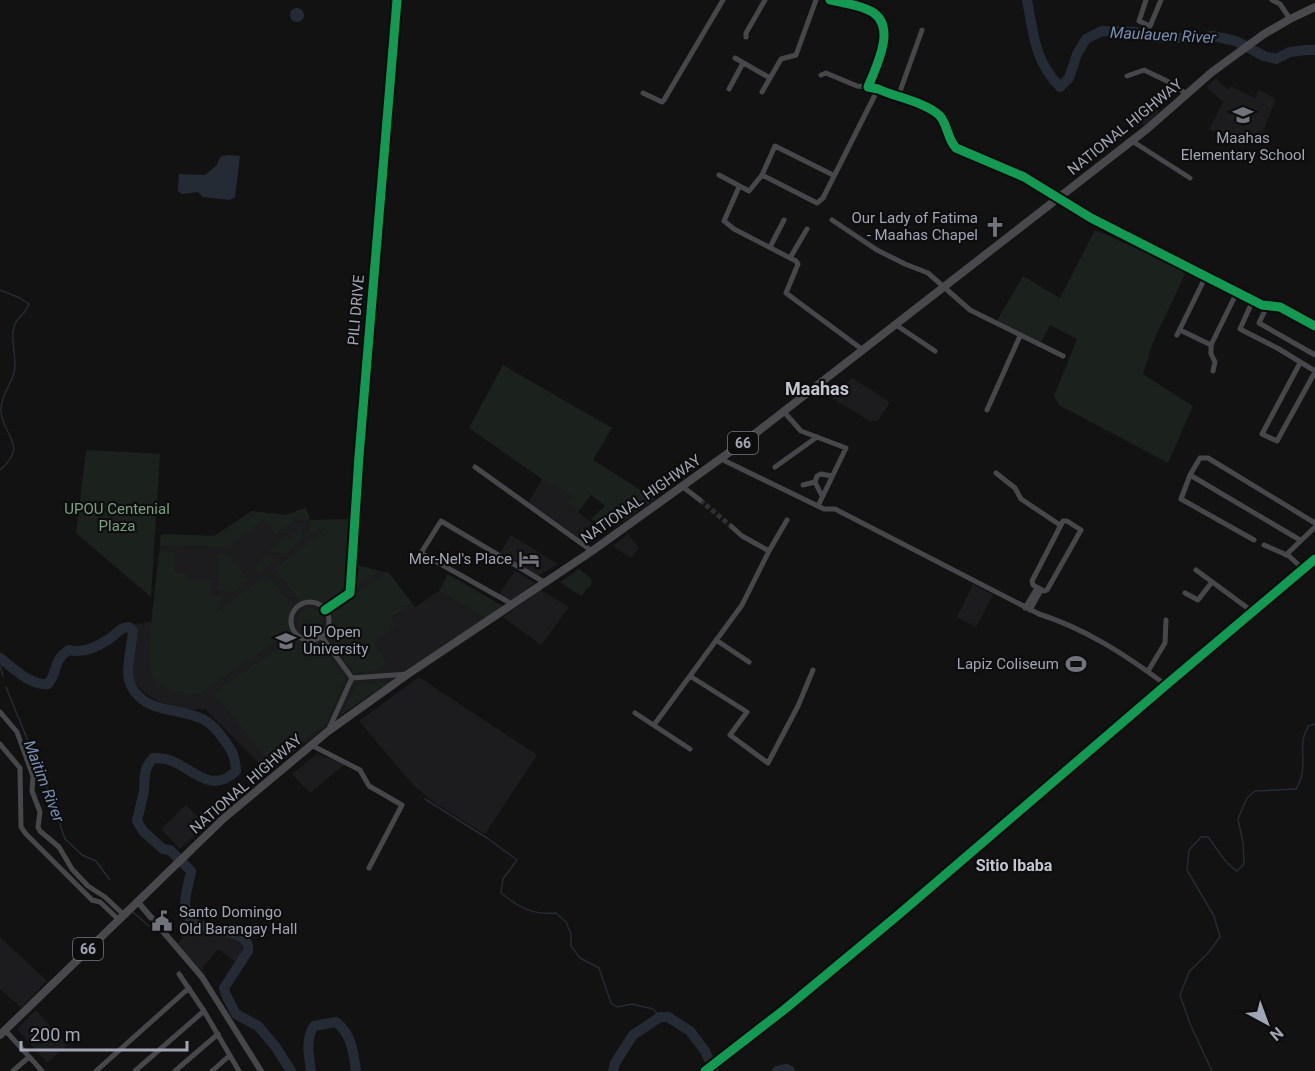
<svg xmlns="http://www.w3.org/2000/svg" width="1315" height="1071" viewBox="0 0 1315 1071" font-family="Roboto,sans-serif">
  <rect width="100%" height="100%" fill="#121212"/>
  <!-- built -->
  <path fill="#1c1c1e" d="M1216,78L1228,90L1231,86L1255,98L1259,90L1276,99L1259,142L1248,136L1243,147L1209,129L1223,102L1206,87Z
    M1141,103L1159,112L1145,126L1133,117Z
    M852,378L890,402L878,421H870L830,397Z
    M542,479L571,496L567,503L603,532L584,545L527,505Z
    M306,508L310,520L359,519L356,565L389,573L415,607L439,591L485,618L341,715L271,770L261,765L205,709L184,710L158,701L143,692L134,682L133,669L135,624L152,622L161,534L214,536L252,511L285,515Z
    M628,534L639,548L631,558L613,546Z
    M511,535L558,564L538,576L499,555Z
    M515,571L536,583L509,603L497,597Z
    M973,584L993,595L976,627L957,617Z
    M541,590L569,607L541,645L503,617Z
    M419,677L537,755L485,834L435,803L413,785L359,721Z
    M317,754L345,764L310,793L292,774Z
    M186,805L206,825L180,849L161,829Z
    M187,921L205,930L224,932L236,938L242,944V954L237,963L218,949L201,970L176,945L183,938L178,932Z
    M0,937L47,981L21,1008L0,989Z
    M36,1010L67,1045L47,1063L17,1029Z"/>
  <!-- green -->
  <path fill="#1b211c" d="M1095,230L1187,270L1153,342L1143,374L1193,406L1168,463L1059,405L1054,396L1077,339L1050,325L1039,346L995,324L1023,276L1060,298Z
    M503,365L612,428L593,460L655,499L623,522L616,516L603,527L591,519L605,506L591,495L578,512L567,503L571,496L542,479L469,428Z
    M86,450L160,454L151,597L76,533Z
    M306,508L310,520L351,519L346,592L325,606L313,600L300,602L275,569L322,532L319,528L310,535V519H298L276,534L264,520L228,547L160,545L161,534L214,536L252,511L285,515Z
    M300,525L302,527L301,541L284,554L268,550L286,536L289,539L298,531L296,528Z
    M160,551L175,552L174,573L187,574V579L212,580L211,596L222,597L224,599L216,605L219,610L268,574L293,608L289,619L291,631L199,694C181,696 159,691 151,673C145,658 157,572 160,551Z
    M219,553L228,554L249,581L234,592L219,591Z
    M270,556L278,559L258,573C255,564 261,557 270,556Z
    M355,565L379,571L354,588L353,586Z
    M579,569L592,579L591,585L581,596L560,582Z
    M386,572L389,573L412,603L391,617L396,626L373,642L387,664L378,670L354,673L326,636L331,625L330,612Z
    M448,574L504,607L485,618L439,591Z
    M297 621a13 13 0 1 1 26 0a13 13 0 1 1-26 0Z
    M295,637L306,642L318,641L346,678L327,722L268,769L261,765L268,759L213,693Z
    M389,682L341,715L357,684Z"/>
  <!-- water -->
  <path fill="#252b34" d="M290 15a7 7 0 1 1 14 0a7 7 0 1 1-14 0Z
    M229,155L240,156L235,197L230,200L203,197L198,192L182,194L178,191L179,174L205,175L216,166L221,156Z"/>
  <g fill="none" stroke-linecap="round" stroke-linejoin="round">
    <!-- stream -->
    <path stroke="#252b34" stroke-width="1.5" d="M0,290L20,298L29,304C25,315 21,314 16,322C8,336 18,358 14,373C10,387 0,397 1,412C5,439 28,445 0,470
      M0,666L3,676
      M6,687L52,800L65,839L82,855L96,861L110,880
      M425,799L487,838L517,860L503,879L501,893C520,908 532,915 556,913L566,922L571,934V946L580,958L599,968L611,1003L617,1007L632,1004L653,1009L660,1017
      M133,912L149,926
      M1212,1071L1190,1024L1180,995L1189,972L1208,953L1220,937L1214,916L1187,870L1189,850L1201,837H1208C1218,849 1224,863 1237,871L1244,864L1243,843L1238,819L1247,798L1255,791L1296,789C1307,772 1301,758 1303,740C1303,736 1307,731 1308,726L1315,724"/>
    <!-- river -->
    <path stroke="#252b34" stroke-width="10" d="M1027,0C1034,35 1034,60 1060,87L1069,78L1077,54L1086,39L1102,31L1136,32L1151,37L1167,38H1197L1213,36L1236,41L1264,56L1276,59L1290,52L1306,50H1315
      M0,658C13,668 31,686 48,684C59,671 52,660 69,650C83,654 97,647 109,639C117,634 120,627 129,627L133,631C132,647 124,671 131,686C147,716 181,706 206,721C213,725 220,734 225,741C233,752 235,757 236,771C212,794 195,771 172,761C166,758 159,758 153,758C143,769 145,777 144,791C142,801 139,811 137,821L143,831L163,849L170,850L191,871C189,884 181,904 188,917C196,934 252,925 248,951L224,988L226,995L236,1014L258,1026L275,1046L291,1071
      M311,1071C309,1057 305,1039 314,1026L336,1022C352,1035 353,1051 356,1071
      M613,1071L615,1063L633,1035L660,1017H668L690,1031L705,1051L714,1071
      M777,1071L787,1069L790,1071"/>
    <!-- minor-tunnel -->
    <path stroke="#2f2f33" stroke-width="5" stroke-dasharray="5 2.5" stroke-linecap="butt" d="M700,500L732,527"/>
    <!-- minor -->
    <path stroke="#46474b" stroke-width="5" d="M1146,0L1139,21L1150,26L1161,0
      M1272,0L1280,4L1290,19
      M746,37V33L765,0
      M735,58L770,78
      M821,75L826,73L857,86L868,87
      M1127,76L1144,70L1167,81L1187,94
      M729,89L743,63
      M762,92L781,59L796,55L816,0
      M643,93L662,102L664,100L723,0
      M898,97L922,30
      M1132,141L1190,178
      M719,175L749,191L762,175L775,146L833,175
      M762,175L817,203L823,198L878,89
      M739,187L724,221L734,229L796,261L798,264L786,293L863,350
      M1059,199L1091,218L1262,305L1280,307L1315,326
      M832,220L877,250L905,264L928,273L970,310L1063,356
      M770,247L784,220
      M790,258L807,229
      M1253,300L1240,329L1279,349L1315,371
      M1267,306L1259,323L1315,355
      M896,325L935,351
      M1180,330L1211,345
      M1177,335L1206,276
      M1300,363L1262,434L1277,441L1315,372
      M1213,371L1215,362L1211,354V345L1237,292
      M987,410L1020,336
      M784,412L801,431L846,448L818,506
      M721,459L824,509H835L1039,614C1086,629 1126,655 1166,685
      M475,467L592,551
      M775,467L817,437
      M996,473L1015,488L1021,499L1060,525
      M1190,475L1300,540
      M803,485L815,482
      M683,487L700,500
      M822,496L815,482L817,476L821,474L832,476
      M1063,521H1067L1081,530L1047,590L1044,591L1033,585L1032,581Z
      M732,527L742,536L769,551
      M1254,540L1181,499L1190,475L1200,458H1208L1315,523
      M1264,545L1289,556L1303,569
      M1286,555L1315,527
      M1196,570L1253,612
      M1185,593L1198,600L1212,582
      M291 621a19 19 0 1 1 38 0a19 19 0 1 1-38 0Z
      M512,604L421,553L441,521L544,582
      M1025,608L1037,588
      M325,610L350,593L359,456L397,0
      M1030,610L1041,590
      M321,636L352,678
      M716,640L749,662
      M1148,671L1165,643L1166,620
      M690,676L747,712L730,735L768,763L798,706L813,670
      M352,678L408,674
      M0,712L17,732L33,776L32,791L40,812L38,827L40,831L59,847L72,869L88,886L105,897L123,914
      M635,713L690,749
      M654,725L742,605L769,551L787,520
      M328,731L352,678
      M0,744L20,768L21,827L26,834L92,900L100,902L118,919
      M311,745L360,770L369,786L402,805L369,868
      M179,974L204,1011L239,1071
      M5,1030L42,1071
      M13,1071L29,1057
      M96,1071L189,988
      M135,1071L204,1011
      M175,1071L218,1034
      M212,1071L229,1056
      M705,1071L785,1009L897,916L1166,685L1315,559"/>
    <!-- tertiary -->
    <path stroke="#46474b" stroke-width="6" d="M830,0C842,3 855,4 866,9C900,21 877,64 868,87L878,89C895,97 925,102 939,115C948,124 947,139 956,148L1024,177L1059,199
      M137,901L202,977L261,1071"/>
    <!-- primary -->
    <path stroke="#49494d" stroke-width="8" d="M0,1035L223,819L327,732L408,674L592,551L752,436L1147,129L1212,72L1264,34L1290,19L1315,7"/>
    <!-- cycleway casing -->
    <g stroke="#0d0d0e" stroke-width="13">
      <path id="cycleway" d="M830,0C842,3 855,4 866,9C900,21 877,64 868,87L878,89C895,97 925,102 939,115C948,124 947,139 956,148L1024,177L1091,218L1262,305L1280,307L1315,326
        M325,610L350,593L359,456L397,0
        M705,1071L785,1009L897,916L1166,685L1315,559"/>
    </g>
    <!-- cycleway -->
    <use href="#cycleway" stroke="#139951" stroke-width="9"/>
  </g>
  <!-- icons -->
  <defs>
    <g id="school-bare" transform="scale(1.62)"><path d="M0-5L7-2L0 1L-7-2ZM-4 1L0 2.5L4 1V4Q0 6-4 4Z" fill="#70727c" stroke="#0d0d0e" stroke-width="2.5" paint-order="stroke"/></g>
    <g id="church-bare" transform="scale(1.62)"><path d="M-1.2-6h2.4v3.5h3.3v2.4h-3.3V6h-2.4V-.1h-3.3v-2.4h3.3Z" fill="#70727c" stroke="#0d0d0e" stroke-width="2.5" paint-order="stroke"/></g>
    <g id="hotel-bare" transform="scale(1.62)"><path d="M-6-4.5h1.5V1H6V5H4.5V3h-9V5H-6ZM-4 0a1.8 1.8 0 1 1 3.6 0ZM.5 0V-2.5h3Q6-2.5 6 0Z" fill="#70727c" stroke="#0d0d0e" stroke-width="2.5" paint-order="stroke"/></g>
    <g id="university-bare" transform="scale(1.62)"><path d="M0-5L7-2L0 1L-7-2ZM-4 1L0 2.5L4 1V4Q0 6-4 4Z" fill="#70727c" stroke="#0d0d0e" stroke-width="2.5" paint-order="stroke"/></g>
    <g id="stadium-bare" transform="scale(1.62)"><path d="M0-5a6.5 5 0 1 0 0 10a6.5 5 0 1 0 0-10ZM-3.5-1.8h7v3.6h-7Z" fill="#70727c" stroke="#0d0d0e" stroke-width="2.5" paint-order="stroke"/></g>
    <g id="civic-bare" transform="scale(1.62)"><path d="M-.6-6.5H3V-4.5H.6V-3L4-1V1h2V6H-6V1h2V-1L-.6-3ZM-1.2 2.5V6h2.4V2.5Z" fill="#70727c" stroke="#0d0d0e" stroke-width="2.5" paint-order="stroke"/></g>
  </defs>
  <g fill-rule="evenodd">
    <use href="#school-bare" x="1243" y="115"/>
    <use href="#church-bare" x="995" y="227"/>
    <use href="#hotel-bare" x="529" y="559"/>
    <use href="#university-bare" x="286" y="641"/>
    <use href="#stadium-bare" x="1076" y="664"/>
    <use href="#civic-bare" x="162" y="921"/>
  </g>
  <g text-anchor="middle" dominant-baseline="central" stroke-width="4.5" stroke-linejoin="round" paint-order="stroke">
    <!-- shield labels -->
    <g fill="#0d0d0e" stroke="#757783" stroke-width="1.5">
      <rect x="728" y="432" width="30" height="22" rx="4.5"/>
      <rect x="73" y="938" width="30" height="22" rx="4.5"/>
    </g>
    <g font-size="14" font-weight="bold" fill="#a2a5b5">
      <text x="743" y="443">66</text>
      <text x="88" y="949">66</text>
    </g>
    <!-- street labels -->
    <g font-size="15" fill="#a2a5b5" stroke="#0d0d0e">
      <text transform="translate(1125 127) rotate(-39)">NATIONAL HIGHWAY</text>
      <text transform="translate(356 310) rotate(-85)">PILI DRIVE</text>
      <text transform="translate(641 499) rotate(-35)">NATIONAL HIGHWAY</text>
      <text transform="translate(246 784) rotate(-41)">NATIONAL HIGHWAY</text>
    </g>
    <!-- poi labels -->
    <g font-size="15" fill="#a2a5b5" stroke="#0d0d0e" text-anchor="end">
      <text x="1243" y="138" text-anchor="middle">Maahas<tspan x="1243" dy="17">Elementary School</tspan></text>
      <text x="978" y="218">Our Lady of Fatima<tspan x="978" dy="17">- Maahas Chapel</tspan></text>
      <text x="512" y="559">Mer-Nel's Place</text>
      <text x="303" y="632" text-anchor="start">UP Open<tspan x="303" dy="17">University</tspan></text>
      <text x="1059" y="664">Lapiz Coliseum</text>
      <text x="179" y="912" text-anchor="start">Santo Domingo<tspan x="179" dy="17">Old Barangay Hall</tspan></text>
    </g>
    <!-- park labels -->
    <g font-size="15" fill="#77a17f" stroke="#0d0d0e">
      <text x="117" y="509">UPOU Centenial<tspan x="117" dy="17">Plaza</tspan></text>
    </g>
    <!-- water labels -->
    <g font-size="16" font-style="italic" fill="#768fb3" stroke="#0d0d0e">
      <text transform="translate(1163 35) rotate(3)">Maulauen River</text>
      <text transform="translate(44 781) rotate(69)">Maitim River</text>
    </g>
    <!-- neighbourhood labels -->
    <g font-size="16" font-weight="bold" fill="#c3c5d1" stroke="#0d0d0e">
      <text x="1014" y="865">Sitio Ibaba</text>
    </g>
    <!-- quarter labels -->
    <g font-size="18" font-weight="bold" fill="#c3c5d1" stroke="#0d0d0e">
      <text x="817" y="388">Maahas</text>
    </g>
  </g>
  <!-- north arrow -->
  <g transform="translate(1267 1023) rotate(139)" stroke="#0d0d0e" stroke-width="4.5" paint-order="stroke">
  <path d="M0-4.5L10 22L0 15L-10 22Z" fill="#a2a5b5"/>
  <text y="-9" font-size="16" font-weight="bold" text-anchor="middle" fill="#a2a5b5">N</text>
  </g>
  <!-- scale -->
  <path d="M21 1041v9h166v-9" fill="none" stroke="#a2a5b5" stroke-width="3"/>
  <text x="30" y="1041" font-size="18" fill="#a2a5b5" stroke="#0d0d0e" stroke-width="4.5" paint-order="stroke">200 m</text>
</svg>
